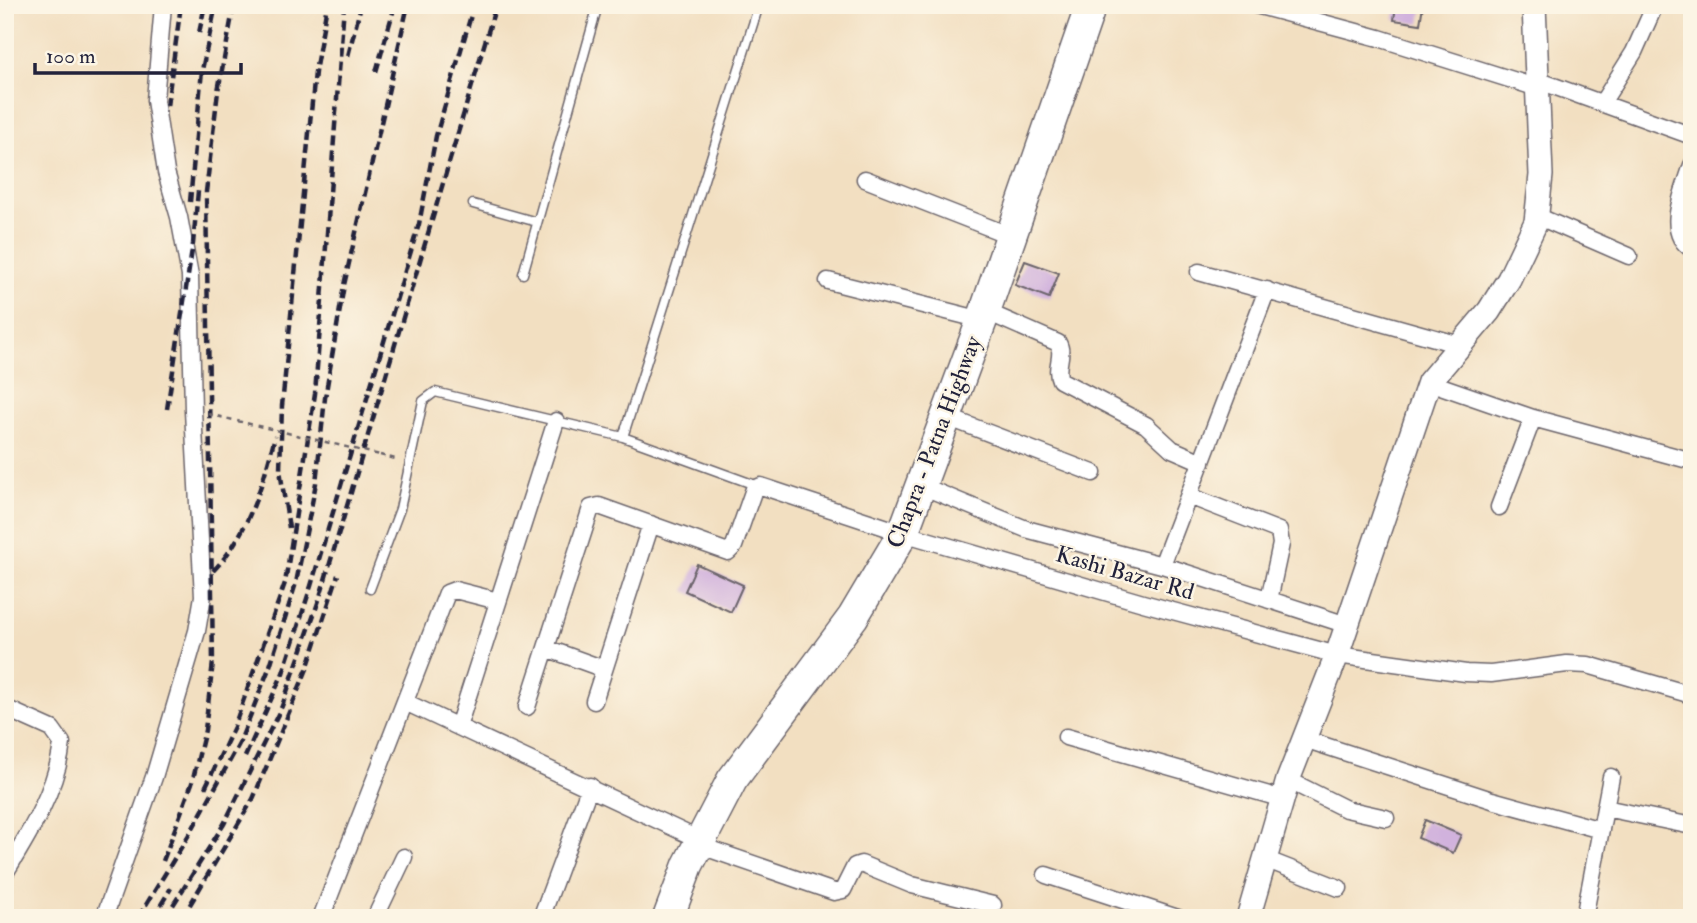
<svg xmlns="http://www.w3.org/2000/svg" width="1697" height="923" viewBox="0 0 1697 923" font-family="'IM FELL Double Pica',serif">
  <rect width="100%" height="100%" fill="#fcf5e5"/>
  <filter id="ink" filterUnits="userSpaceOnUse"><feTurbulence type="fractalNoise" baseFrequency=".0143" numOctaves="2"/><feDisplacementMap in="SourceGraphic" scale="14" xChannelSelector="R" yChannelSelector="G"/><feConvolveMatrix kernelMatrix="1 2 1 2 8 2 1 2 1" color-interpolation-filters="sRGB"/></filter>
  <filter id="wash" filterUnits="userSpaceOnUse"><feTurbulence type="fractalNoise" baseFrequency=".00686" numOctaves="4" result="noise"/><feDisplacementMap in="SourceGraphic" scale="28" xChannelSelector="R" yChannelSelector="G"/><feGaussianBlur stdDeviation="1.57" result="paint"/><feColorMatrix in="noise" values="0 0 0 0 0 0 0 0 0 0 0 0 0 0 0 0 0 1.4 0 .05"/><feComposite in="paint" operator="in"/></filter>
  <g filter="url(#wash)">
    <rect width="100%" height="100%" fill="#f2dfc1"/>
    <g id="blocks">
      <!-- building -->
      <path fill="#d1b2dd" d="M1396,5H1423L1420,24L1394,20Z
        M1025,261L1059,273L1049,298L1015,285Z
        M697,564L743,585L731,612L685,591Z
        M1425,820L1461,835L1453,853L1418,838Z"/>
    </g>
  </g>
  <g filter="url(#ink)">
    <use href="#blocks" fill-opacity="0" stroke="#6b646a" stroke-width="2"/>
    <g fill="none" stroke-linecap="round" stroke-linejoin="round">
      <!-- lane casing -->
      <g stroke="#6b646a" stroke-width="11">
        <path id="lane" d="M473,204L537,222
          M523,274L598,5
          M623,437L759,5
          M370,589L400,509L423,401L435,392L623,437L758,486"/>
      </g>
      <!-- street casing -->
      <g stroke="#6b646a" stroke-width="19">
        <path id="street" d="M1256,5L1379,38L1538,88
          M1537,80L1692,136
          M1602,103L1634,52L1655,5
          M1692,165C1685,189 1663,232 1692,249
          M865,179L1011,236
          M1537,216L1629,256
          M1199,272L1460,345
          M828,281L982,320
          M985,311L1058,343C1065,355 1054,367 1060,380L1146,425L1172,449L1202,462
          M1429,382L1533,418L1692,461
          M947,417L1093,473
          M922,486L1026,529L1162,565L1347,625
          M1189,496L1279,531L1281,544L1269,600
          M1499,507L1533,418
          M1162,565L1267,290
          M546,648L604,669
          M594,701L651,524
          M405,702L700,840
          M527,707L591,508L599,506L728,552L734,546L754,489L761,486L903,533L1143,603L1337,655L1466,673L1491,674L1567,664L1588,665L1692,695
          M5,708L52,729L62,743C57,789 29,834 5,873
          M458,727L556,421
          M1066,737L1283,799
          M1304,739L1492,800L1601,830
          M1288,780L1346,809L1386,818
          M1605,808L1692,826
          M698,845L834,892L843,890L855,866L861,864L912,885L993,905
          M1265,859L1339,888
          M1046,875L1178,918
          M104,918L154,777L197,631L203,596L193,411L190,276L179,217L166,172L155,100L163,5
          M321,918L447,593L455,590L498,601
          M375,918L404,857
          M541,918L590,786
          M1584,918L1611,777"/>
      </g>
      <!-- secondary casing -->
      <g stroke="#6b646a" stroke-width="26">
        <path id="secondary" d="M1248,918L1288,780L1337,655L1429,382L1489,311L1509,279L1536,222L1541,175L1534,5"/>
      </g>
      <!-- highway casing -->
      <g stroke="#6b646a" stroke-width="33">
        <path id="highway" d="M668,918L688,865L732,780L853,617L903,533L982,320L1091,5"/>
      </g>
      <!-- path -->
      <path stroke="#6b646a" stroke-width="2.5" stroke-dasharray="5 5" stroke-linecap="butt" d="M380,455L399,460"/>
      <!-- lane -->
      <use href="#lane" stroke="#fff" stroke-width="8"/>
      <!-- street -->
      <use href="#street" stroke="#fff" stroke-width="16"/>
      <!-- secondary -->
      <use href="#secondary" stroke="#fff" stroke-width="23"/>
      <!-- highway -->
      <use href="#highway" stroke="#fff" stroke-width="30"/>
      <!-- rail -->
      <path stroke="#22223b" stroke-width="4.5" stroke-dasharray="10 5" stroke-linecap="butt" d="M199,33L205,5
        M348,56L361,5
        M376,72L395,5
        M167,106L181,5
        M190,202L202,70L216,5
        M167,409L193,244L198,191
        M289,528L280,470L282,406L315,72L327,5
        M213,571C248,535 263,484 275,436
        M245,757L283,673L311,586L419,224L436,136L474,5
        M205,788L234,727L285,583L315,394L344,5
        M163,861L192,783L205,730L213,662L206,192L218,91L234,5
        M138,918L193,828L239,744L270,666L296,583L316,483L325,398L344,285L408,5
        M153,918L171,888
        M165,918L224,824L282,706L319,600L496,5
        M182,918L253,799L307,669L338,575"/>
      <!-- path-bridge -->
      <path stroke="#6b646a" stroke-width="2.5" stroke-dasharray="5 5" stroke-linecap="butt" d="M208,414L380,455"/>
    </g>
  </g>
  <g text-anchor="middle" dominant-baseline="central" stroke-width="5" stroke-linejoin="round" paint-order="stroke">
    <!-- street labels -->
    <g font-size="23" fill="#22223b" stroke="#fcf5e5">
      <text transform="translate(934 442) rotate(-69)">Chapra - Patna Highway</text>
      <text transform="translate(1125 573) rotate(16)">Kashi Bazar Rd</text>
    </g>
  </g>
  <!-- margin -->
  <rect width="1697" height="923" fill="none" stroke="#fcf5e5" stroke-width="28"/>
  <!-- scale -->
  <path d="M35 63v10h206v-10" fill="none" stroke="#22223b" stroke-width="3.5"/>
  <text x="46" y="63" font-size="21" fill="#22223b" stroke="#fcf5e5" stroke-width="5" paint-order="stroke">100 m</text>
</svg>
